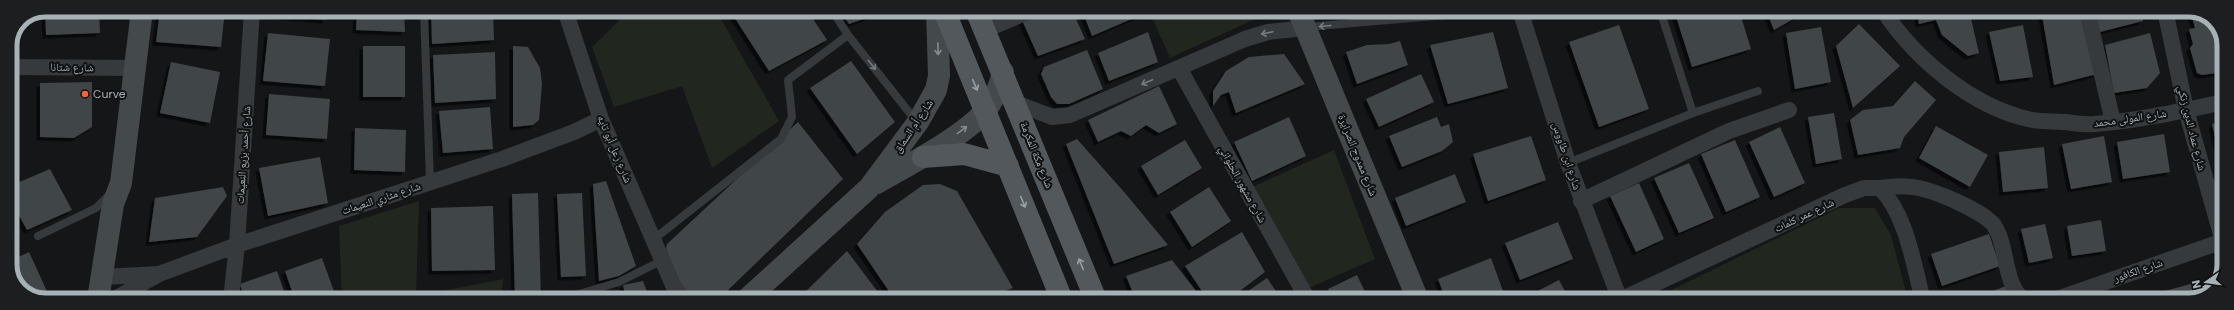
<svg xmlns="http://www.w3.org/2000/svg" width="2234" height="310" viewBox="0 0 2234 310" font-family="Poppins,'Noto Naskh Arabic',sans-serif">
  <defs>
    <filter id="shadow"><feDropShadow dx="-3.5" dy="3.5" stdDeviation="0" flood-color="#0009"/></filter>
  </defs>
  <rect width="100%" height="100%" fill="#151617"/>
  <!-- green -->
  <path fill="#21271f" d="M630,10H719L717,12L779,121L712,168L682,86L614,107L592,47Z
    M1149,10H1269L1270,12L1170,58Z
    M1334,150L1375,259L1304,290L1248,189Z
    M419,201L416,296L503,279L501,300H342L339,226Z
    M1839,208H1875L1891,235L1908,300H1651Z"/>
  <!-- building -->
  <path fill="#414447" filter="url(#shadow)" d="M45,10H99L100,33L46,35Z
    M160,10H225L221,47L156,42Z
    M265,10H327L326,20L265,15Z
    M357,10H404L405,32L356,30Z
    M431,10H493L494,40L432,44Z
    M734,10H807L827,40L769,71L731,12Z
    M839,10H873L875,15L849,24Z
    M1045,10H1072L1085,39L1038,56L1022,20Z
    M1082,10H1139L1141,15L1092,36Z
    M1674,10H1739L1751,49L1692,67Z
    M1766,10H1809L1774,30Z
    M1917,10H1969L1979,53L1968,56L1942,35L1936,20L1919,24Z
    M2060,10H2081L2097,74L2054,85L2042,15Z
    M2094,10H2140L2143,21L2100,32Z
    M2190,10L2214,20L2224,40V72L2202,75L2197,73L2190,48L2193,44L2189,29L2195,28Z
    M20,22L16,48L10,47V45Z
    M1859,24L1900,66L1853,108L1836,46Z
    M1619,25L1649,109L1599,127L1569,42Z
    M2023,25L2033,77L2000,81L1989,32Z
    M1821,27L1831,82L1795,89L1786,33Z
    M1148,32L1158,62L1109,81L1098,53Z
    M1493,32L1508,88L1448,104L1430,45Z
    M268,33L330,39L325,86L263,81Z
    M2150,33L2160,73L2147,88L2114,93L2105,45Z
    M1400,41L1408,65L1357,84L1346,52L1367,45L1389,44Z
    M363,46H405V97H363Z
    M513,46L528,47L540,68L542,84L539,120L533,125L513,127Z
    M1087,50L1103,89L1069,104H1057L1051,97L1041,74L1044,67Z
    M495,52L496,99L435,103L433,55Z
    M1284,54L1305,84L1236,113L1229,92L1221,95L1213,106V91L1226,71L1249,57Z
    M851,61L895,122L857,154L810,88Z
    M171,62L220,72L210,123L160,113Z
    M1421,74L1434,102L1379,127L1366,99Z
    M1915,81L1936,100L1904,137L1900,148L1858,155L1850,120L1863,110L1893,106Z
    M92,82V127L74,138L40,137V83Z
    M1159,86L1177,124L1159,133L1146,125L1131,136L1121,131L1098,142L1088,120Z
    M269,94L330,99L327,139L266,135Z
    M490,107L493,149L443,153L439,111Z
    M1834,113L1842,159L1816,164L1808,117Z
    M1289,117L1306,156L1252,181L1234,142Z
    M1437,117L1441,127L1449,124L1453,142L1442,151L1402,167L1389,136Z
    M2224,121V157H2220L2212,124Z
    M798,122L843,179L724,294L705,300H696L686,291L676,276L666,248L667,244Z
    M1936,126L1988,155L1970,187L1919,158Z
    M1780,127L1805,183L1774,197L1749,142Z
    M355,128L406,130L405,172L354,170Z
    M2164,134L2170,172L2123,179L2117,142Z
    M1531,136L1546,180L1488,201L1473,154Z
    M2104,136L2112,182L2071,189L2062,144Z
    M1077,139L1125,193L1168,245L1114,264L1066,144Z
    M1185,140L1202,168L1158,195L1141,166Z
    M1735,140L1760,197L1726,212L1701,154Z
    M2044,147L2048,188L2003,192L1999,152Z
    M320,157L328,203L268,216L259,168Z
    M1689,163L1714,218L1679,233L1654,178Z
    M50,169L72,210L27,230L10,199V186Z
    M1455,174L1466,202L1406,226L1395,198Z
    M606,181L636,266L619,276L599,281L593,184Z
    M1639,183L1664,239L1636,252L1610,196Z
    M940,184L957,191L1013,288L982,300H895L857,244L885,212L923,185Z
    M223,187L227,196L197,237L149,242L155,198Z
    M1209,187L1231,221L1192,247L1170,212Z
    M538,193L541,300H515L512,194Z
    M582,193L586,276L561,277L557,194Z
    M493,206L495,270L432,271L431,208Z
    M2101,220L2106,251L2072,256L2067,226Z
    M1558,222L1573,259L1520,280L1505,243Z
    M2045,224L2053,258L2029,263L2021,229Z
    M1242,232L1265,272L1228,300H1208L1185,266Z
    M1989,234L2000,266L1942,286L1931,254Z
    M847,251L884,300H797Z
    M29,252L51,300H40L20,290L10,270V261Z
    M322,258L336,297L330,300H295L285,271Z
    M1491,258L1503,291L1480,300H1446L1438,279Z
    M1172,260L1203,300H1136L1126,276Z
    M277,271L287,300H245L240,284Z
    M1357,275L1369,300H1333L1328,289Z
    M1267,278L1282,300H1239L1238,298Z
    M1559,280L1566,293L1554,300H1520Z
    M643,281L650,300H624L626,299L623,285Z
    M2201,281L2204,294L2189,300H2148L2147,296Z
    M2006,286L2011,300H1969Z"/>
  <g fill="none" stroke-linecap="round" stroke-linejoin="round">
    <!-- lane -->
    <path stroke="#363a3c" stroke-width="8" d="M424,10L430,182
      M832,10L848,35L916,121
      M1660,10L1693,113
      M1307,27L1504,10
      M1568,163L1693,113L1758,91
      M38,236L96,208L109,195
      M654,239L781,139L792,117L788,80L848,35
      M559,300L619,282L663,260"/>
    <!-- street -->
    <path stroke="#363a3c" stroke-width="16" d="M565,10L601,119L673,285L683,300
      M1520,10L1568,163L1620,300
      M1883,10C1914,58 1971,106 2028,119C2040,122 2053,121 2065,122C2074,123 2085,125 2095,124C2138,121 2181,111 2224,102
      M2087,10L2113,122
      M2165,10L2186,110L2224,245
      M985,30L1032,10
      M10,67L133,68
      M1179,68L1308,300
      M1016,103L1052,117L1070,115L1245,39L1268,32L1306,28
      M1880,188C1893,186 1906,185 1919,188C1938,192 1977,209 1991,222C1995,225 1997,231 1999,235C2007,255 2006,287 2024,300
      M1581,201L1729,131L1789,110
      M102,277L159,274
      M113,300L159,274L237,245L502,159L574,132L601,119
      M231,300L237,245L252,10
      M1620,300L1845,195L1864,188H1880C1907,216 1913,263 1923,300
      M2054,300L2223,241"/>
    <!-- secondary -->
    <path stroke="#44494c" stroke-width="22" d="M1298,10L1418,300
      M877,183C908,165 965,136 987,109C995,97 1000,86 1003,72
      M98,300L113,204L121,183L142,10
      M746,300L869,188L918,122L936,90L939,76L937,10"/>
    <!-- primary -->
    <path stroke="#52585b" stroke-width="22" d="M944,10L1062,300
      M976,10L1096,300
      M923,157L964,154L1008,166"/>
  </g>
  <!-- one-way arrows -->
  <defs><path id="oneway-shaft" d="M-6 0H5M1.5-3L5.5 0L1.5 3" fill="none" stroke-width="1.6" stroke-linecap="round" stroke-linejoin="round"/></defs>
  <g stroke="#747c80">
    <use href="#oneway-shaft" transform="translate(1325 26) rotate(175)"/>
    <use href="#oneway-shaft" transform="translate(1267 33) rotate(168)"/>
    <use href="#oneway-shaft" transform="translate(872 65) rotate(51)"/>
    <use href="#oneway-shaft" transform="translate(1147 82) rotate(157)"/>
  </g>
  <g stroke="#848d92">
    <use href="#oneway-shaft" transform="translate(938 49) rotate(89)"/>
    <use href="#oneway-shaft" transform="translate(962 130) rotate(-36)"/>
  </g>
  <g stroke="#96a0a5">
    <use href="#oneway-shaft" transform="translate(975 85) rotate(67)"/>
    <use href="#oneway-shaft" transform="translate(1023 202) rotate(68)"/>
    <use href="#oneway-shaft" transform="translate(1081 264) rotate(-112)"/>
  </g>
  <!-- markers -->
  <circle fill="#f26733" stroke="#101112" stroke-width="1.5" cx="85" cy="94" r="4"/>
  <g text-anchor="middle" dominant-baseline="central" stroke-width="4" stroke-linejoin="round" paint-order="stroke">
    <!-- street labels -->
    <g font-size="11" fill="#a7b2b7" stroke="#101112">
      <text transform="translate(72 67) rotate(1)">شارع شتانا</text>
      <text transform="translate(2130 118) rotate(-8)">شارع المولى محمد</text>
      <text transform="translate(913 126) rotate(-56)">شارع أم السماق</text>
      <text transform="translate(2192 128) rotate(76)">شارع عماد الدين زنكي</text>
      <text transform="translate(615 149) rotate(67)">شارع زعل أبو تايه</text>
      <text transform="translate(243 155) rotate(-86)">شارع أحمد بزيع النعيمات</text>
      <text transform="translate(1037 155) rotate(68)">شارع مكة المكرمة</text>
      <text transform="translate(1358 155) rotate(68)">شارع ممدوح الصرايرة</text>
      <text transform="translate(1567 156) rotate(72)">شارع ابن طاووس</text>
      <text transform="translate(1243 184) rotate(61)">شارع مشهور الحلواني</text>
      <text transform="translate(381 198) rotate(-18)">شارع مثاري النعيمات</text>
      <text transform="translate(1804 215) rotate(-25)">شارع عمر كلمات</text>
      <text transform="translate(2138 270) rotate(-19)">شارع الكافور</text>
    </g>
    <!-- poi labels -->
    <g font-size="11" fill="#a7b2b7" stroke="#101112" text-anchor="start">
      <text x="93" y="94">Curve</text>
    </g>
  </g>
  <!-- crop -->
  <path d="M0 0H2234V310H0ZM45 17H2189A28 28 0 0 1 2217 45V265A28 28 0 0 1 2189 293H45A28 28 0 0 1 17 265V45A28 28 0 0 1 45 17Z" fill="#1c1e1f" fill-rule="evenodd"/>
  <path fill="none" stroke="#a7b2b7" stroke-width="5" d="M45 17H2189A28 28 0 0 1 2217 45V265A28 28 0 0 1 2189 293H45A28 28 0 0 1 17 265V45A28 28 0 0 1 45 17Z"/>
  <!-- north arrow -->
  <g transform="translate(2206 282) rotate(257)" stroke="#101112" stroke-width="3" paint-order="stroke">
  <path d="M0-3L7 15L0 10L-7 15Z" fill="#a7b2b7"/>
  <text y="-6" font-size="11" font-weight="bold" text-anchor="middle" fill="#a7b2b7">N</text>
  </g>
</svg>
